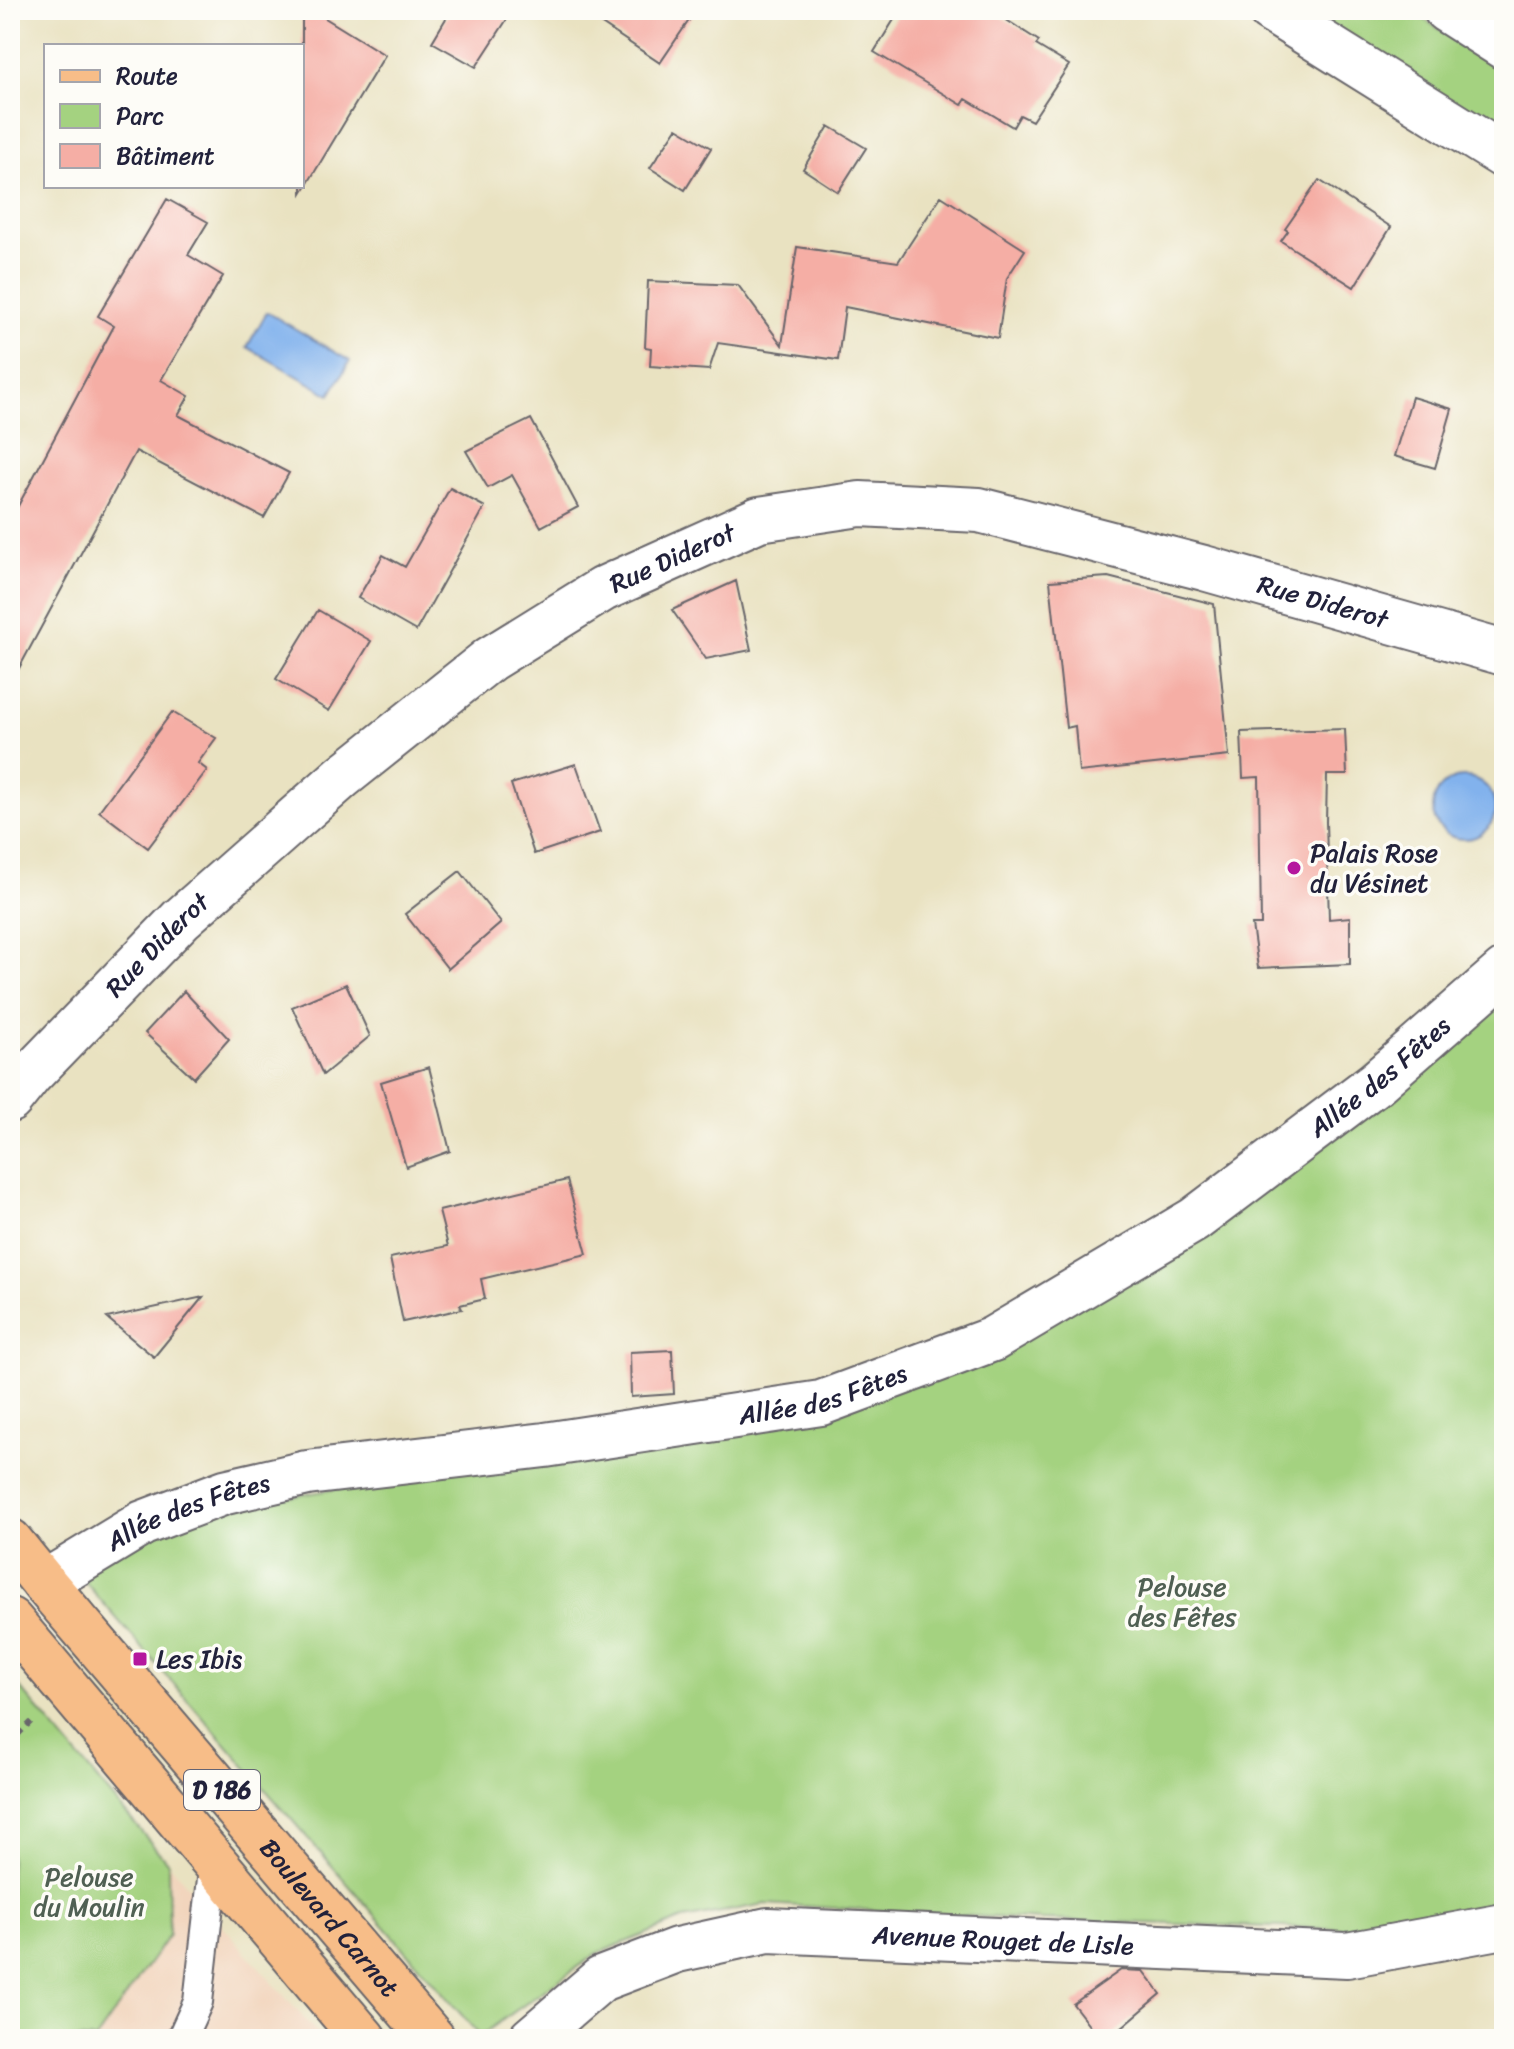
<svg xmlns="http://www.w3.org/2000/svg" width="1514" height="2049" viewBox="0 0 1514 2049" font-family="Sriracha,sans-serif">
  <rect width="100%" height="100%" fill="#fdfcf7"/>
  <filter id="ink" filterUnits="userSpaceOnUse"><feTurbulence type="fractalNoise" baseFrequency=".0125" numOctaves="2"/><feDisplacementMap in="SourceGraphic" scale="16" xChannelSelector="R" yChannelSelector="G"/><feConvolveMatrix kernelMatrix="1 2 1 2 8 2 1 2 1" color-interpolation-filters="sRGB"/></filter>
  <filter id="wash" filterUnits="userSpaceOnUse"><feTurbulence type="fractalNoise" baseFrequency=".006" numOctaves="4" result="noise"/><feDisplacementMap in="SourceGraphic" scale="32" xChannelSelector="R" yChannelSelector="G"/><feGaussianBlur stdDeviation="1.8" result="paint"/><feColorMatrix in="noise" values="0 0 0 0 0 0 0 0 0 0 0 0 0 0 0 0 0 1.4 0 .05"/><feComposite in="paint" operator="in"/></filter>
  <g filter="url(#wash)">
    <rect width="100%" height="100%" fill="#e9e2c1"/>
    <!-- built -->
    <path fill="#f2d5bd" d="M168,1863L322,2039H96L169,1935Z"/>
    <!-- green -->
    <path fill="#a4d280" stroke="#637a5e" stroke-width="2" d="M1300,10H1409L1504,70V139Z
      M1504,971V1903L1348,1929L1042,1920L765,1904L683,1919L596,1954L480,2036L71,1566L143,1523L821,1403L993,1339Z
      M10,1676L168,1863L169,1935L96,2039H10Z"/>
    <!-- water -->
    <path fill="#82b2ed" stroke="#526a94" stroke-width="2" d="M267,312L350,361L330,395L247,347Z
      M1433 808a31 31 0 1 1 62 0a31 31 0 1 1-62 0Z"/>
    <g id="blocks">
      <!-- building -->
      <path fill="#f5aea5" d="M302,10H312L385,55L302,193Z
        M451,10H513L476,67L432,42Z
        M581,10H696L660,63Z
        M900,10H991L1039,41L1036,45L1069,65L1032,121L1020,115L1013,127L966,99L962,105L874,52Z
        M829,126L866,148L838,192L803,169Z
        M677,128L711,148L685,190L650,168Z
        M1319,180L1391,227L1354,287L1281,241L1288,231L1285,229Z
        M941,196L1025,250L1007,278L998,338L845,307L838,360L718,343L709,370L650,366L651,348L645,347L648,281L738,285L782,345L797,247L898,262Z
        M167,199L208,222L188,255L223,276L161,380L189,396L178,415L289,473L264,518L136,451L10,685V521L114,326L98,316Z
        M1412,397L1452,409L1435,468L1394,456Z
        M531,419L578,507L541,527L512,475L488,488L466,451Z
        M450,488L485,507L416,631L358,598L383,555L405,567Z
        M1108,577L1214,604L1229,756L1079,772L1075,726L1066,728L1050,581Z
        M736,581L751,650L706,659L672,610Z
        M318,610L371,641L329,711L276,679Z
        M172,712L216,738L198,763L207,770L148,848L99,811Z
        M1345,729L1347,775H1327L1326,822L1329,919L1350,917V964L1258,968L1252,925H1261L1259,777L1243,778L1241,732Z
        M576,764L600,832L534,854L511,784Z
        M460,871L501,923L448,969L405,914Z
        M346,984L370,1036L323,1075L292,1007Z
        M184,991L229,1039L194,1078L145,1033Z
        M429,1067L450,1151L406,1167L381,1082Z
        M567,1180L587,1254L481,1279L485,1299L460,1305L462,1309L403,1322L390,1258L448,1246L439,1211Z
        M203,1297L154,1357L107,1318Z
        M672,1350L674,1394L631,1397L630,1352Z
        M1121,1970L1143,1971L1161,1994L1108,2039H1100L1073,2004Z"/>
    </g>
  </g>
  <g filter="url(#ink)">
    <use href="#blocks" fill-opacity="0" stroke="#68656a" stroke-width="2"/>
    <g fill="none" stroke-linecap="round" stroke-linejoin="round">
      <!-- lane casing -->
      <g stroke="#68656a" stroke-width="32">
        <path id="lane" d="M181,2039L198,2002L214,1861"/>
      </g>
      <!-- street casing -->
      <g stroke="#68656a" stroke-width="48">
        <g id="street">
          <path d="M1270,10L1504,156"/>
          <path d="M1446,10L1504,47"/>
          <path id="s1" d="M10,1100L30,1075L181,919L342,777L490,659L603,589L759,519L860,504L979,510L1204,568L1504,653"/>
          <path id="s2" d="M44,1583L143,1523L225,1492L307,1473L545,1445L821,1403L993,1339L1194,1220L1377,1082L1504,971"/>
          <path id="s3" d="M531,2039L601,1979L677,1950L768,1930L1347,1955L1504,1926"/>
        </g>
      </g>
      <!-- primary casing -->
      <g stroke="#68656a" stroke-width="48">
        <g id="primary">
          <path id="s4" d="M10,1541L44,1583L433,2039"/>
          <path d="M10,1620L364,2039"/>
        </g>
      </g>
      <!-- path -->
      <path stroke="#68656a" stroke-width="5" stroke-dasharray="6 6" stroke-linecap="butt" d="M10,1743L32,1721"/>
      <!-- lane -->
      <use href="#lane" stroke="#fff" stroke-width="28"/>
      <!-- street -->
      <use href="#street" stroke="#fff" stroke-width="44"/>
      <!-- primary -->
      <use href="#primary" stroke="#f7bd88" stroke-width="44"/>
    </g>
  </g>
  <!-- markers -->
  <g fill="#b5179e" stroke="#fdfcf7" stroke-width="3">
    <circle cx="1294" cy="868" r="8"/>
    <rect x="132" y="1651" width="16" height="16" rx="4"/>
  </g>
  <g text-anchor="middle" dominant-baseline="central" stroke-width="7" stroke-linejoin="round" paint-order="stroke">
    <!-- shield labels -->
    <rect fill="#fdfcf7" stroke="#646373" stroke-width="2" x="184" y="1770" width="76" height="40" rx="6"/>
    <g font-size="24" font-weight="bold" fill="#22223b">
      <text x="222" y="1790">D 186</text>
    </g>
    <!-- street labels -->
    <g font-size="26" fill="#22223b" stroke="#fdfcf7">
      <text stroke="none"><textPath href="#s1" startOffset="862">Rue Diderot</textPath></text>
      <text stroke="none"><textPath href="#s1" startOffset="1534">Rue Diderot</textPath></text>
      <text stroke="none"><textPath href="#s1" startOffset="214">Rue Diderot</textPath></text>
      <text stroke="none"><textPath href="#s2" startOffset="1458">Allée des Fêtes</textPath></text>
      <text stroke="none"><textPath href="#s2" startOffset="810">Allée des Fêtes</textPath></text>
      <text stroke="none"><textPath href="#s2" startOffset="162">Allée des Fêtes</textPath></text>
      <text stroke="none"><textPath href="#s4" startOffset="494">Boulevard Carnot</textPath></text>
      <text stroke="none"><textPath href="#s3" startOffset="502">Avenue Rouget de Lisle</textPath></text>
    </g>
    <!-- poi labels -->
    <g font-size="26" fill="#22223b" stroke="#fdfcf7" text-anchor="start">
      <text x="1310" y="853">Palais Rose<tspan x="1310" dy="30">du Vésinet</tspan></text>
      <text x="156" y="1659">Les Ibis</text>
    </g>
    <!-- park labels -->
    <g font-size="26" fill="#506053" stroke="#fdfcf7">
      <text x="1182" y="1587">Pelouse<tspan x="1182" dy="30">des Fêtes</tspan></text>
      <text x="89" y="1877">Pelouse<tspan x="89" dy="30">du Moulin</tspan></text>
    </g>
  </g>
  <!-- margin -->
  <rect width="1514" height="2049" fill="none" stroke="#fdfcf7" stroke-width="40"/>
  <!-- legend -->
  <rect x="44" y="44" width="260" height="144" fill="#fdfcf7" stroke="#a5a5ac" stroke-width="2"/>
  <rect x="60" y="70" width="40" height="12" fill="#f7bd88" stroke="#a5a5ac" stroke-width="2"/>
  <text x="116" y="84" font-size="24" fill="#22223b">Route</text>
  <rect x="60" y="104" width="40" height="24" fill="#a4d280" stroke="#a5a5ac" stroke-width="2"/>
  <text x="116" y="124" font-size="24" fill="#22223b">Parc</text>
  <rect x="60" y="144" width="40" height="24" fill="#f5aea5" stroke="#a5a5ac" stroke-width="2"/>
  <text x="116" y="164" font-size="24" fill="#22223b">Bâtiment</text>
</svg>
